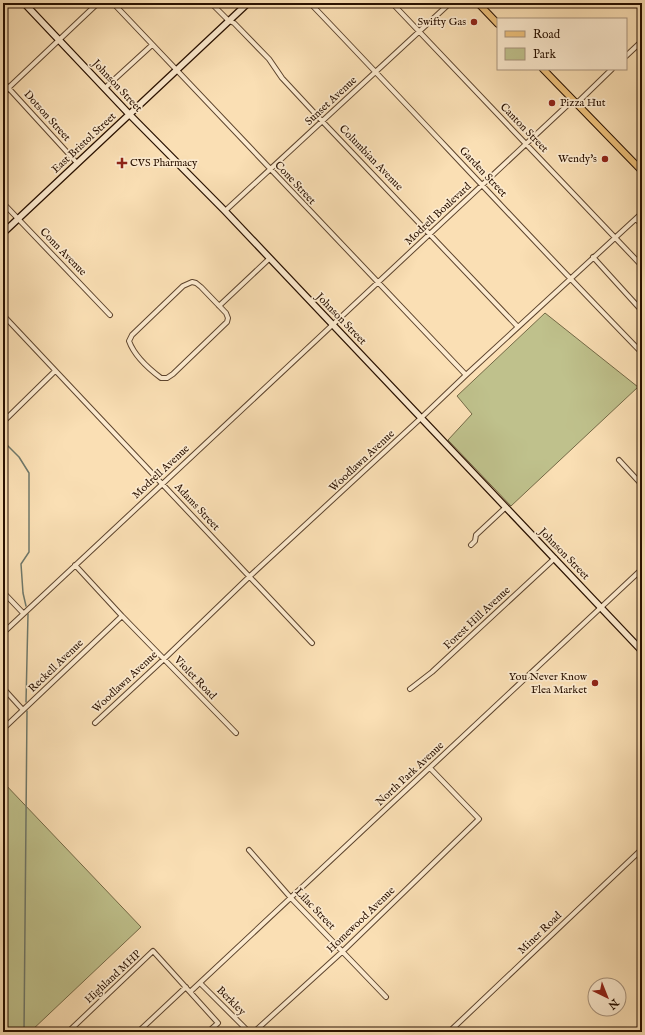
<svg xmlns="http://www.w3.org/2000/svg" width="645" height="1035" viewBox="0 0 645 1035" font-family="'IM FELL English',serif">
  <rect width="100%" height="100%" fill="#fadfb4"/>
  <filter id="stains"><feTurbulence type="fractalNoise" baseFrequency=".005" numOctaves="4"/><feColorMatrix values="0 0 0 0 .2 0 0 0 0 .09 0 0 0 0 .02 0 0 0 .5 -.17"/></filter>
  <radialGradient id="worn" r=".72"><stop offset=".6" stop-color="#630" stop-opacity="0"/><stop offset="1" stop-color="#630" stop-opacity=".3"/></radialGradient>
  <!-- green -->
  <path fill="#bfc18c" stroke="#746946" d="M545,313L638,387L511,506L448,440L472,414L457,396Z
    M3,782L141,927L30,1032H3Z"/>
  <g fill="none" stroke-linecap="round" stroke-linejoin="round">
    <!-- stream -->
    <path stroke="#6f786a" stroke-width="1.5" d="M3,441L19,457L29,473V552L21,564L23,593L26,606
      M26,702L28,614
      M24,1032L27,711"/>
    <!-- street casing -->
    <g stroke="#5d442d" stroke-width="6">
      <path id="street" d="M113,3L466,375
        M211,3L229,21L234,23L269,59L282,78L322,121L518,327
        M310,3C421,119 530,238 642,353
        M392,3L642,266
        M626,56L642,41
        M3,82L77,163
        M105,88L152,45
        M3,93L98,3
        M576,104L612,69
        M3,203L110,315
        M225,211L450,3
        M636,219L642,225
        M593,257L642,311
        M192,282L196,283L201,287L226,313L228,318L227,322L173,374L167,378H161C149,369 134,355 129,341L132,335L183,286Z
        M219,306L270,258
        M3,315L312,643
        M3,422L55,371
        M619,460L642,485
        M471,545L475,541L476,535L506,507
        M75,565L122,616L236,733
        M3,592L23,613
        M3,633L573,100
        M3,688L23,710
        M410,689L432,672L555,558
        M95,723L164,659L250,576L421,418L466,375L642,213
        M3,729L122,616
        M249,850L291,898L386,997
        M200,983L249,1032
        M190,992L642,569
        M450,1031L642,849
        M68,1032L153,951L218,1023L208,1032
        M138,1032L186,987
        M254,1032L343,951L479,819L430,768"/>
    </g>
    <!-- secondary casing -->
    <g stroke="#291100" stroke-width="8">
      <path id="secondary" d="M24,3L129,114L225,211L642,651
        M3,233L248,3"/>
    </g>
    <!-- primary casing -->
    <g stroke="#291100" stroke-width="8">
      <path id="primary" d="M478,3L498,24
        M543,69L642,171"/>
    </g>
    <!-- street -->
    <use href="#street" stroke="#fceace" stroke-width="4"/>
    <!-- secondary -->
    <use href="#secondary" stroke="#fceace" stroke-width="5.5"/>
    <!-- primary -->
    <use href="#primary" stroke="#edc07a" stroke-width="6"/>
  </g>
  <!-- markers -->
  <g fill="#8f2418" stroke="#fceace" stroke-width="1.5">
    <circle cx="474" cy="22" r="4"/>
    <circle cx="552" cy="103" r="4"/>
    <circle cx="605" cy="159" r="4"/>
    <path d="M120 157h4v4h4v4h-4v4h-4v-4h-4v-4h4z"/>
    <circle cx="595" cy="683" r="4"/>
  </g>
  <g text-anchor="middle" dominant-baseline="central" stroke-width="3.5" stroke-linejoin="round" paint-order="stroke">
    <!-- poi labels -->
    <g font-size="11" fill="#291100" stroke="#fceace" text-anchor="end">
      <text x="466" y="22">Swifty Gas</text>
      <text x="560" y="103" text-anchor="start">Pizza Hut</text>
      <text x="597" y="159">Wendy's</text>
      <text x="130" y="163" text-anchor="start">CVS Pharmacy</text>
      <text x="587" y="677">You Never Know<tspan x="587" dy="13">Flea Market</tspan></text>
    </g>
    <!-- street labels -->
    <g font-size="11" fill="#291100" stroke="#fceace">
      <text transform="translate(117 86) rotate(47)">Johnson Street</text>
      <text transform="translate(331 101) rotate(-43)">Sunset Avenue</text>
      <text transform="translate(47 116) rotate(48)">Dotson Street</text>
      <text transform="translate(524 128) rotate(46)">Canton Street</text>
      <text transform="translate(84 143) rotate(-43)">East Bristol Street</text>
      <text transform="translate(371 158) rotate(46)">Columbian Avenue</text>
      <text transform="translate(483 172) rotate(47)">Garden Street</text>
      <text transform="translate(295 183) rotate(47)">Cone Street</text>
      <text transform="translate(438 214) rotate(-43)">Modrell Boulevard</text>
      <text transform="translate(63 252) rotate(46)">Conn Avenue</text>
      <text transform="translate(341 319) rotate(46)">Johnson Street</text>
      <text transform="translate(362 461) rotate(-43)">Woodlawn Avenue</text>
      <text transform="translate(161 472) rotate(-43)">Modrell Avenue</text>
      <text transform="translate(197 507) rotate(47)">Adams Street</text>
      <text transform="translate(564 554) rotate(46)">Johnson Street</text>
      <text transform="translate(477 618) rotate(-43)">Forest Hill Avenue</text>
      <text transform="translate(56 666) rotate(-44)">Reckell Avenue</text>
      <text transform="translate(195 678) rotate(46)">Violet Road</text>
      <text transform="translate(125 682) rotate(-43)">Woodlawn Avenue</text>
      <text transform="translate(410 774) rotate(-43)">North Park Avenue</text>
      <text transform="translate(315 909) rotate(46)">Lilac Street</text>
      <text transform="translate(361 920) rotate(-44)">Homewood Avenue</text>
      <text transform="translate(540 933) rotate(-44)">Miner Road</text>
      <text transform="translate(113 977) rotate(-43)">Highland MHP</text>
      <text transform="translate(231 1001) rotate(45)">Berkley</text>
    </g>
  </g>
  <!-- margin -->
  <rect width="645" height="1035" fill="none" stroke="#fadfb4" stroke-width="16"/>
  <rect x="4" y="4" width="637" height="1027" fill="none" stroke="#291100" stroke-width="2"/>
  <rect x="8" y="8" width="629" height="1019" fill="none" stroke="#291100"/>
  <!-- legend -->
  <rect x="497" y="18" width="130" height="52" fill="#fceace" stroke="#a8937c"/>
  <rect x="505" y="31" width="20" height="6" fill="#edc07a" stroke="#a8937c"/>
  <text x="533" y="38" font-size="12" fill="#291100">Road</text>
  <rect x="505" y="48" width="20" height="12" fill="#bfc18c" stroke="#a8937c"/>
  <text x="533" y="58" font-size="12" fill="#291100">Park</text>
  <!-- north arrow -->
  <g transform="translate(607 997) rotate(137)"><circle r="19" fill="#fceace" stroke="#a8937c"/>
  <path d="M0-3L7 15L0 10L-7 15Z" fill="#8f2418"/>
  <text y="-6" font-size="11" font-weight="bold" text-anchor="middle" fill="#291100">N</text>
  </g>
  <rect width="100%" height="100%" filter="url(#stains)"/>
  <rect width="100%" height="100%" fill="url(#worn)"/>
</svg>
